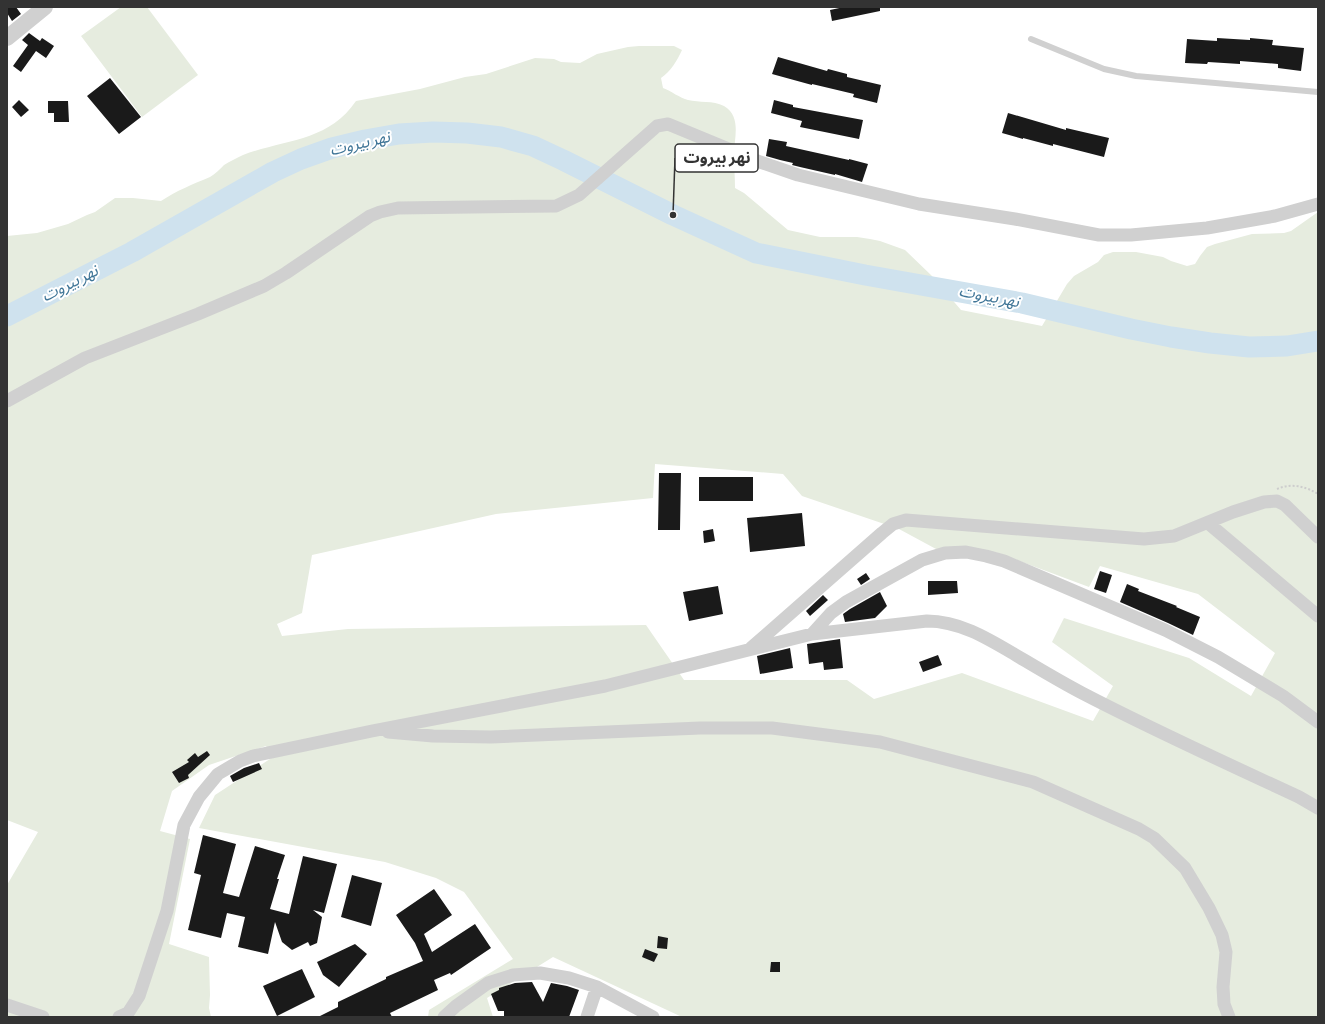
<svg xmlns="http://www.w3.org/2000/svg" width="1325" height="1024" viewBox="0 0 1325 1024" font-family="'Sofia Sans Condensed','Noto Sans Arabic',sans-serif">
  <rect width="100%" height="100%" fill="#fff"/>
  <!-- green -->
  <path fill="#e6ecdf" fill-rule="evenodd" d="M121,7H147L198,75L142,117L81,36Z
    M639,46H674L682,50C677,61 671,71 661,78L663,88C671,91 680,98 688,100C699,103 713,100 724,106C742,117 734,138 734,154C734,166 735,177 735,188L744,193L788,230L820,237H857L870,239L880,241L905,250L931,275L961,310L1042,326L1067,284L1074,276L1098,262L1104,255L1113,252H1136L1163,257L1171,261L1187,266L1195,264L1200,256L1207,247L1215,244L1252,234L1284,233L1291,231L1318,212V1017H682L553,957L487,998L493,1017H428L429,1010L513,959L464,892L436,878L385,862L199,828L215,795L273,757L266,746L209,765L172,791L160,831L190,839L169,944L209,957L210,995L209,1008L211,1017H7V885L38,832L7,820V236L37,233L68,224L87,215L95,212L115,198H133L161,201C176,191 193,184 210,177C215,174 220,169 224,165C230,161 237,158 243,155C285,139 328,142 356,101L420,89L465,77L486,74L535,58L554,59L561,62L580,63L597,54L628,47ZM655,464L783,474L802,496L899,529L949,556L995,552L1089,587L1100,566L1198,594L1275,653L1251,696L1189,658L1064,618L1052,642L1113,686L1093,721L962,673L874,699L847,680H684L646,625L348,629L282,636L277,624L302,613L312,555L496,514L653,498Z"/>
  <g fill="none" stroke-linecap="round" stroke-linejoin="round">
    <!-- river -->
    <path stroke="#cfe2ee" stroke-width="21" d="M7,316L132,252L273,172L301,159L332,148L365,140L399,134L433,132L467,133L501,137L533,146L563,160L673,215L756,253L865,275L1022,303L1131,329L1171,337L1210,343L1249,347L1287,346L1318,341"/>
  </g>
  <!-- building -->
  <path fill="#1a1a1a" d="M7,7H16L21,14L12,21L7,13Z
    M844,7H880V11L832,21L830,10Z
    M29,33L40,41L42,38L54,46L46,58L36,51L21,72L13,66L28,45L22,40Z
    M1217,38L1250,40V38L1273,40L1272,45L1304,48L1301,71L1278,68V64L1240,61V64L1208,62L1207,64L1185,63L1187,39L1217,41Z
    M778,57L827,71L828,69L847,74V77L881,85L877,103L853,97L854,94L812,84V85L772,74Z
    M110,78L141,117L119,134L87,96Z
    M19,100L29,110L21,117L12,107Z
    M774,100L793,105V107L863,120L859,139L800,127L802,121L771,113Z
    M48,101H68L69,122H54V113H48Z
    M1008,113L1066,130V128L1109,138L1104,157L1053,144V146L1023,138V139L1002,133Z
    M769,139L787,142L786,146L849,160V159L868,164L862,182L835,174V175L800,167L792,165L793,163L780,160L766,156Z
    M659,473H681L680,530H658Z
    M699,477H753V501H699Z
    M802,513L805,546L750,552L747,518Z
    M713,529L715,541L704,543L703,531Z
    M1100,571L1112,575L1106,593L1094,589Z
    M866,573L870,579L861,585L857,579Z
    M928,581H957L958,593L928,595Z
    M1127,584L1139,589L1138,591L1177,606L1176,607L1200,617L1193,635L1168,623L1120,602Z
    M718,586L723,614L689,621L683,592Z
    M880,592L887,606L875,618L845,622L843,614L850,609Z
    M823,595L828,600L810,616L806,611Z
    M840,639L843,668L824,670L823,662L809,664L807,644Z
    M790,648L793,668L760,674L757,656Z
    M938,655L942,665L923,672L919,662Z
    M207,751L210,755L188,775L189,778L179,783L172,772L189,762L187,760L195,753L198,757Z
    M259,763L262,769L233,782L230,776L244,768Z
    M203,835L236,844L223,893L239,897L255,846L285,855L277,879H279L270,909L289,914L303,856L337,864L324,913L313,910L322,917L317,943L310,946L308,942L292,950L282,942L275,922L268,954L238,947L245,917L227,913L221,938L188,930L201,875L194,873Z
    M352,875L382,883L371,926L341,917Z
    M434,889L452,915L424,934L432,952L475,924L491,948L451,975L450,973L434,980L438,990L390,1013L392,1017H318L338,1007V1002L386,979V977L423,961L415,943L396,915Z
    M658,936L668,938L667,949L657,948Z
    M355,944L367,954L339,987L323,975L317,962Z
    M645,949L658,954L654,962L642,957Z
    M771,962H780V972H770Z
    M302,969L315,997L277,1016L263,986Z
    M532,982L543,1002L551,983L567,986L579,990L569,1017H504V1011H498L491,994L499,990V988L515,983Z"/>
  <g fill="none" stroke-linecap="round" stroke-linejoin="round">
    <!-- path -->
    <path stroke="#cdcdcd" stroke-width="2" stroke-dasharray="2 2" stroke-linecap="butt" d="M1277,489C1291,483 1305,486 1318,494"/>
    <!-- service -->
    <path stroke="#d0d0d0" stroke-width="6" d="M1031,39L1104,69L1136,76L1318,92"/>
    <!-- minor -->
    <path stroke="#d0d0d0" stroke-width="13" d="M7,401L85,358L198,314L264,286L286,273L370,216L380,212L398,208L556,206L579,195L657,126L668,124L760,162L798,175L919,204L1015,219L1099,235H1131L1207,228L1275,216L1318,204
      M1208,523L1318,616
      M812,634L831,613L846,602L922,560L945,553L966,552L986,556L1004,561L1165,630L1218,657L1283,696L1318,722
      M751,648L882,533L893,524L906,520L1144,539L1174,536L1233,512L1264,502L1277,501L1285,505L1318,537
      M388,732L433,736L491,737L700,728H772L880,742L1033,782L1139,829L1154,838L1185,868L1209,908L1222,935L1226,952L1223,987L1224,1004L1229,1017
      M7,1005L43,1017
      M119,1017L128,1013L139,996L167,911L184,825L199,797L218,774L240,761L253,756L372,731L605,686L812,634L927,621C959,621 987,638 1014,654C1036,667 1059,681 1082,693C1153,730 1226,763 1299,797L1318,808
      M444,1017L456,1006L488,983L513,975L540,973L569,978L597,987L653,1017
      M587,1017L597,987"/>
    <!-- tertiary -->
    <path stroke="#d0d0d0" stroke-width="16" d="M7,38L45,7"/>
  </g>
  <g text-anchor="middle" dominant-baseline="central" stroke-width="4" stroke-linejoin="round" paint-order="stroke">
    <!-- water labels -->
    <g font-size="16" font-style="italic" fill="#3f7597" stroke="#fff">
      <text transform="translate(360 144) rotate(-13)">نهر بيروت</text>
      <text transform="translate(70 284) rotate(-27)">نهر بيروت</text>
      <text transform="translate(989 297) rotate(11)">نهر بيروت</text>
    </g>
  </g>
  <!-- callouts -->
  <path fill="none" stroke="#333" stroke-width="1.5" d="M673 215L675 158"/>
  <circle fill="#333" stroke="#fff" stroke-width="1.5" cx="673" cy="215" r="4"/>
  <rect fill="#fff" stroke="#333" stroke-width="1.5" x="675" y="144" width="83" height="28" rx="4"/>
  <g font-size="16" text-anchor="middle" font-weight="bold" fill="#333">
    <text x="717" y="163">نهر بيروت</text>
  </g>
  <!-- border -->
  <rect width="1325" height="1024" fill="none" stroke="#333333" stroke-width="16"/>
</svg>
